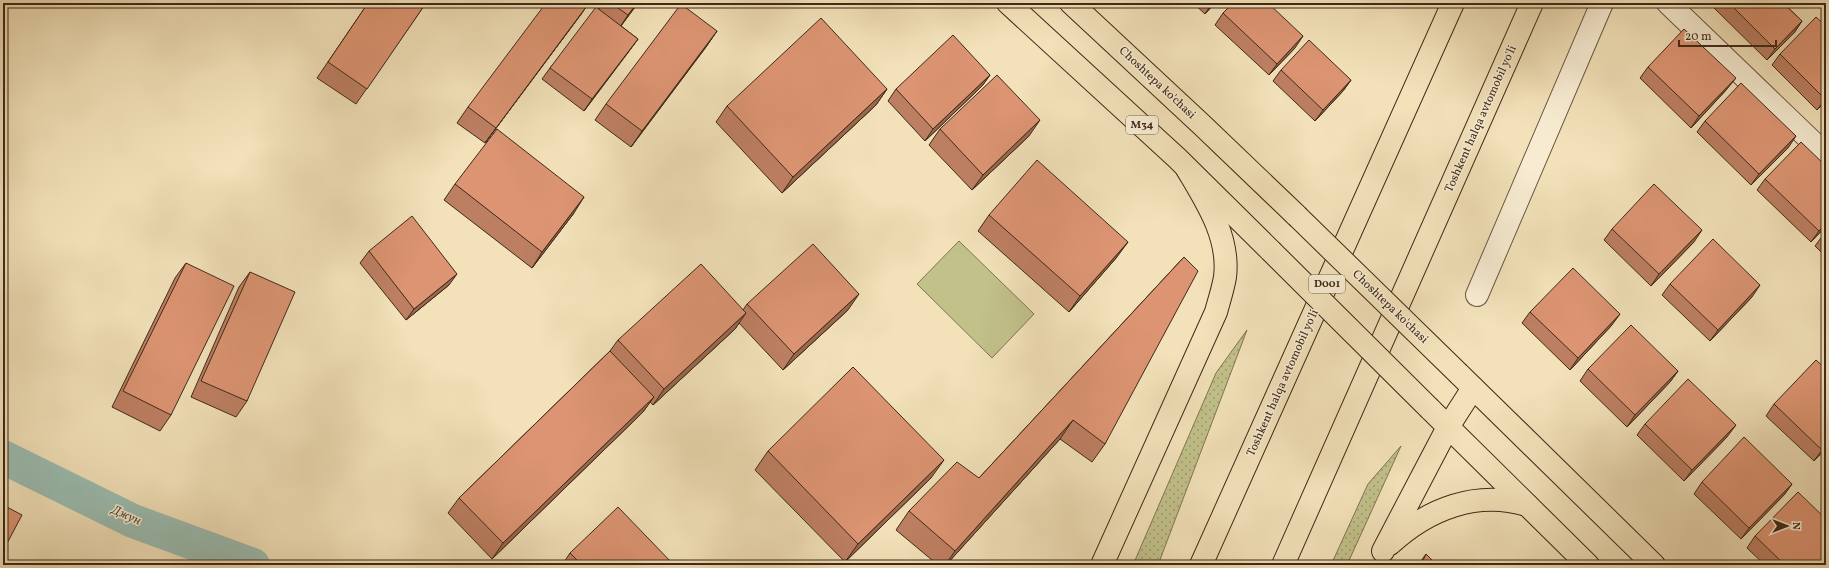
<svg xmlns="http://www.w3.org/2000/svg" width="1829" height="568" viewBox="0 0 1829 568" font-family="Vollkorn,serif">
  <defs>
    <pattern id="grass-dots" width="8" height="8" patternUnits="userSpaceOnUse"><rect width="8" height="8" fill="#c2c18a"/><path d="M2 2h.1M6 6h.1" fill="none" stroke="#9f9d70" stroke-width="1.8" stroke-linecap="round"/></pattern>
  </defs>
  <rect width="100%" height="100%" fill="#f2e1b9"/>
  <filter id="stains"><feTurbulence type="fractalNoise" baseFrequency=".005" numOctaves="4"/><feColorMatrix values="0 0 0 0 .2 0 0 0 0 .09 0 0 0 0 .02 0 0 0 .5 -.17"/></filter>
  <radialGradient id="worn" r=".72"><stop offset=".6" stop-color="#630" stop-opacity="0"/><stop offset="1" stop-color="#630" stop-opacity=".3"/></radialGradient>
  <!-- grass -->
  <path fill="url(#grass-dots)" stroke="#807552" d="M1247,330L1158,565H1133L1216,373Z
    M1401,446L1347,565H1331L1368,484Z"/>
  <!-- garden -->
  <path fill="#c2c18a" stroke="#807552" d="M959,241L1034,314L992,358L917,284Z"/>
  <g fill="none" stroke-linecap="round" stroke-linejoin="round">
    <!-- canal -->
    <path stroke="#9bbdb2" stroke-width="34" d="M3,457L133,521L253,565"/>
    <!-- minor casing -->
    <g stroke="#6c5741" stroke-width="24">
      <path id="minor" d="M1668,3L1826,155
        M1477,295L1602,3"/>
    </g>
    <!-- primary casing -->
    <g stroke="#3f2919" stroke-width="24">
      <path id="primary" d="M1008,3L1177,158L1271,251
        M1071,3L1202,125L1297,216
        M1459,374L1654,565
        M1430,409L1588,565"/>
    </g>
    <!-- trunk casing -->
    <g stroke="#3f2919" stroke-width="24">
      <path id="trunk" d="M1390,544C1428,509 1476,490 1527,505
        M1383,551L1448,427L1473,388
        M1102,565L1216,312C1219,301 1223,289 1225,277C1230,237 1206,201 1187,169
        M1201,565L1453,3
        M1283,565L1532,3"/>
    </g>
    <!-- minor -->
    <use href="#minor" stroke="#f7ecd2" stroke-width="22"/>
    <!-- primary -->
    <use href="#primary" stroke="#f2e1b9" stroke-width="22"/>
    <!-- trunk -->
    <use href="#trunk" stroke="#f2e1b9" stroke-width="22"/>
    <!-- primary-bridge casing -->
    <g stroke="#3f2919" stroke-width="24" stroke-linecap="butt">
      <path id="primary-bridge" d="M1297,216L1459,374
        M1271,251L1430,409"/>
    </g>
    <!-- primary-bridge -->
    <use href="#primary-bridge" stroke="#f2e1b9" stroke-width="22"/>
  </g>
  <!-- wall -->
  <path fill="#bd7f62" stroke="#3f2919" d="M368,3H426L356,104L317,78Z
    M603,3H638L621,26L638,39L584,111L542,79L550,68L599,9Z
    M787,3H798L792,8Z
    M1193,3H1215L1205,14Z
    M1717,3H1783L1802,21L1794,33L1767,60L1713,7Z
    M582,13L485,143L457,123L468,107Z
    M1223,13L1295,48L1269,75L1215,25Z
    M1826,26V101L1817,110L1772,65L1780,54Z
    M717,31L706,47L631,147L595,120L606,104Z
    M1648,67L1727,89L1691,128L1640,78Z
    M1281,70L1351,80L1343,91L1315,121L1273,81Z
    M990,75L982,86L925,141L888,101L896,89Z
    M887,89L876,105L782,193L716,122L727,106Z
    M1826,108V120L1821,115Z
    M1705,121L1788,148L1751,185L1697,132Z
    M940,129L1029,136L972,190L929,145Z
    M1765,179L1826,226L1811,242L1757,190Z
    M455,184L574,213L532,268L444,200Z
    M989,215L1117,257L1069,312L978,231Z
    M1612,229L1694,242L1651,286L1604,240Z
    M1826,231V257L1815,246L1823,235Z
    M369,251L449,285L406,320L360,263Z
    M1184,257L1105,444L1092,462L1060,439L946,565H938L896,530L909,511L979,478Z
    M186,263L171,415L160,431L112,407L175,278Z
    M250,272L247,401L236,417L191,397L239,287Z
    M1670,284L1752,297L1710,341L1662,295Z
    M747,304L848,310L783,370L739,323L735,329L653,405L650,402L643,412L492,559L448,513L459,498L610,351L618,340L743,310Z
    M1530,312L1612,325L1570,370L1522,323Z
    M1588,369L1678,371L1670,382L1627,427L1580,381Z
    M1774,404L1826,448L1814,461L1766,416Z
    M1645,424L1727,437L1684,481L1637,435Z
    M768,451L931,478L845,562L755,470Z
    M1702,482L1792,484L1784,495L1741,539L1694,494Z
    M1755,536L1826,561L1822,565H1765L1747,548Z
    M570,553L674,565H562Z
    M1426,554L1437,565H1418Z"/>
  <!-- shaded-wall -->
  <path fill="#9a6850" stroke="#3f2919" d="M589,3L582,13L485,143L496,128Z
    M637,3H638L620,27L628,15Z
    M1212,3H1215L1205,14Z
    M1802,21L1794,33L1767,60L1775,49Z
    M717,31L706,47L631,147L642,131Z
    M1303,36L1295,48L1269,75L1277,64Z
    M638,39L630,50L584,111L592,99Z
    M990,75L982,86L925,141L933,129Z
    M1736,78L1727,89L1691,128L1699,116Z
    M1351,80L1343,91L1315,121L1323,110Z
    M887,89L876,105L782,193L793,177Z
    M1826,98V101L1817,110Z
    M1040,120L1029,136L972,190L983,175Z
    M1796,136L1788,148L1751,185L1759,174Z
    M584,197L574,213L532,268L542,252Z
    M1826,223V226L1811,242L1819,231Z
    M1702,230L1694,242L1651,286L1659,274Z
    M1128,242L1117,257L1069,312L1080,296Z
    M457,274L449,285L406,320L414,309Z
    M1760,285L1752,297L1710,341L1718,330Z
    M859,294L848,310L783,370L794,354Z
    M746,313L735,329L653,405L664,389Z
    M1620,314L1612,325L1570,370L1578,358Z
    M1678,371L1670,382L1627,427L1635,415Z
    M654,397L643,412L492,559L503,543Z
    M1073,420L1060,439L946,565H945L955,551Z
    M1736,425L1727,437L1684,481L1692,470Z
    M1826,445V448L1814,461L1822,450Z
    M944,460L931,478L845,562L858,544Z
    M1792,484L1784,495L1741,539L1749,528Z
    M1826,558V561L1822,565H1819Z"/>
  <!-- building -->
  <path fill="#dc9472" stroke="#3f2919" d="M368,3H426L367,89L328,62Z
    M546,3H589L496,128L468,107Z
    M611,3H637L628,15Z
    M1233,3H1268L1303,36L1277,64L1223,13Z
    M1729,3H1783L1802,21L1775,49Z
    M681,4L717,31L642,131L606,104Z
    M596,7L638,39L592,99L550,68Z
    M1816,17L1826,26V98L1825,99L1780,54Z
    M821,18L887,89L793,177L727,106Z
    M1684,29L1736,78L1699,116L1648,67Z
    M953,35L990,75L933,129L896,89Z
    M1309,40L1351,80L1323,110L1281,70Z
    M997,75L1040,120L983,175L940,129Z
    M1741,83L1796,136L1759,174L1705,121Z
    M497,129L584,197L542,252L455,184Z
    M1801,142L1826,166V223L1819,231L1765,179Z
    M1037,160L1128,242L1080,296L989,215Z
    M1654,184L1702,230L1659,274L1612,229Z
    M412,216L457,274L414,309L369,251Z
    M1826,231V238L1823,235Z
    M1713,239L1760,285L1718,330L1670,284Z
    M813,244L859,294L794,354L747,304Z
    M1184,257L1198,271L1105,444L1073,420L955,551L909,511L957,462L979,478Z
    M186,263L234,286L171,415L123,391Z
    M701,264L746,313L664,389L618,340Z
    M1573,268L1620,314L1578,358L1530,312Z
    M250,272L295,292L247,401L201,381Z
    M1631,325L1678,371L1635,415L1588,369Z
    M610,351L654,397L503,543L459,498Z
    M1816,360L1826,369V445L1822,450L1774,404Z
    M853,367L944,460L858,544L768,451Z
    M1688,379L1736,425L1692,470L1645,424Z
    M1744,437L1792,484L1749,528L1702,482Z
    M1798,492L1826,519V558L1819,565H1785L1755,536Z
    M3,505L22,515L3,551Z
    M618,507L674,565H582L570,553Z
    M1426,554L1437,565H1421Z"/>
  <g text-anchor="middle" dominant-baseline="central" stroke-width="3" stroke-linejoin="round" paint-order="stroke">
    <!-- shield labels -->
    <g fill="#f7ecd2" stroke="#766450" stroke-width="1">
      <rect x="1126" y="116" width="32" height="18" rx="3"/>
      <rect x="1309" y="275" width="36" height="18" rx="3"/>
    </g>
    <g font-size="11" font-weight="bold" fill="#3f2919">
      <text x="1142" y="125">M34</text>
      <text x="1327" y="284">D001</text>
    </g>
    <!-- street labels -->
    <g font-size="12" fill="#3f2919" stroke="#f7ecd2">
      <text transform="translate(1157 83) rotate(43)">Choshtepa ko'chasi</text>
      <text transform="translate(1481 119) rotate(-66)">Toshkent halqa avtomobil yo'li</text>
      <text transform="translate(1390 307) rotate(44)">Choshtepa ko'chasi</text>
      <text transform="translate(1283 383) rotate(-66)">Toshkent halqa avtomobil yo'li</text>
    </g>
    <!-- water labels -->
    <g font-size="13" font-style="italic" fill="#564e3f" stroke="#f7ecd2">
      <text transform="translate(126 516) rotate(24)">Джун</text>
    </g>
  </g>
  <!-- margin -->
  <rect width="1829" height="568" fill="none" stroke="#f2e1b9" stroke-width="16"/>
  <rect x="4" y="4" width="1821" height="560" fill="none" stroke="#3f2919" stroke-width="2"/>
  <rect x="8" y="8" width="1813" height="552" fill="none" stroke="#3f2919"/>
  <!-- north arrow -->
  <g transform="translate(1787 526) rotate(90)" stroke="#f7ecd2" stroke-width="3" paint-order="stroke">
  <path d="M0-3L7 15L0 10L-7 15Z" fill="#3f2919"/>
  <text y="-6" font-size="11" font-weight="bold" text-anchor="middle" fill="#3f2919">N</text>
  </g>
  <!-- scale -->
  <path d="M1679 40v6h97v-6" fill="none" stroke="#3f2919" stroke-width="2"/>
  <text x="1685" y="40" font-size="12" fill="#3f2919" stroke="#f7ecd2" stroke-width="3" paint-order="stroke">20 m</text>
  <rect width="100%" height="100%" filter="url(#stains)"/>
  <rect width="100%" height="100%" fill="url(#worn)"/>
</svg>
